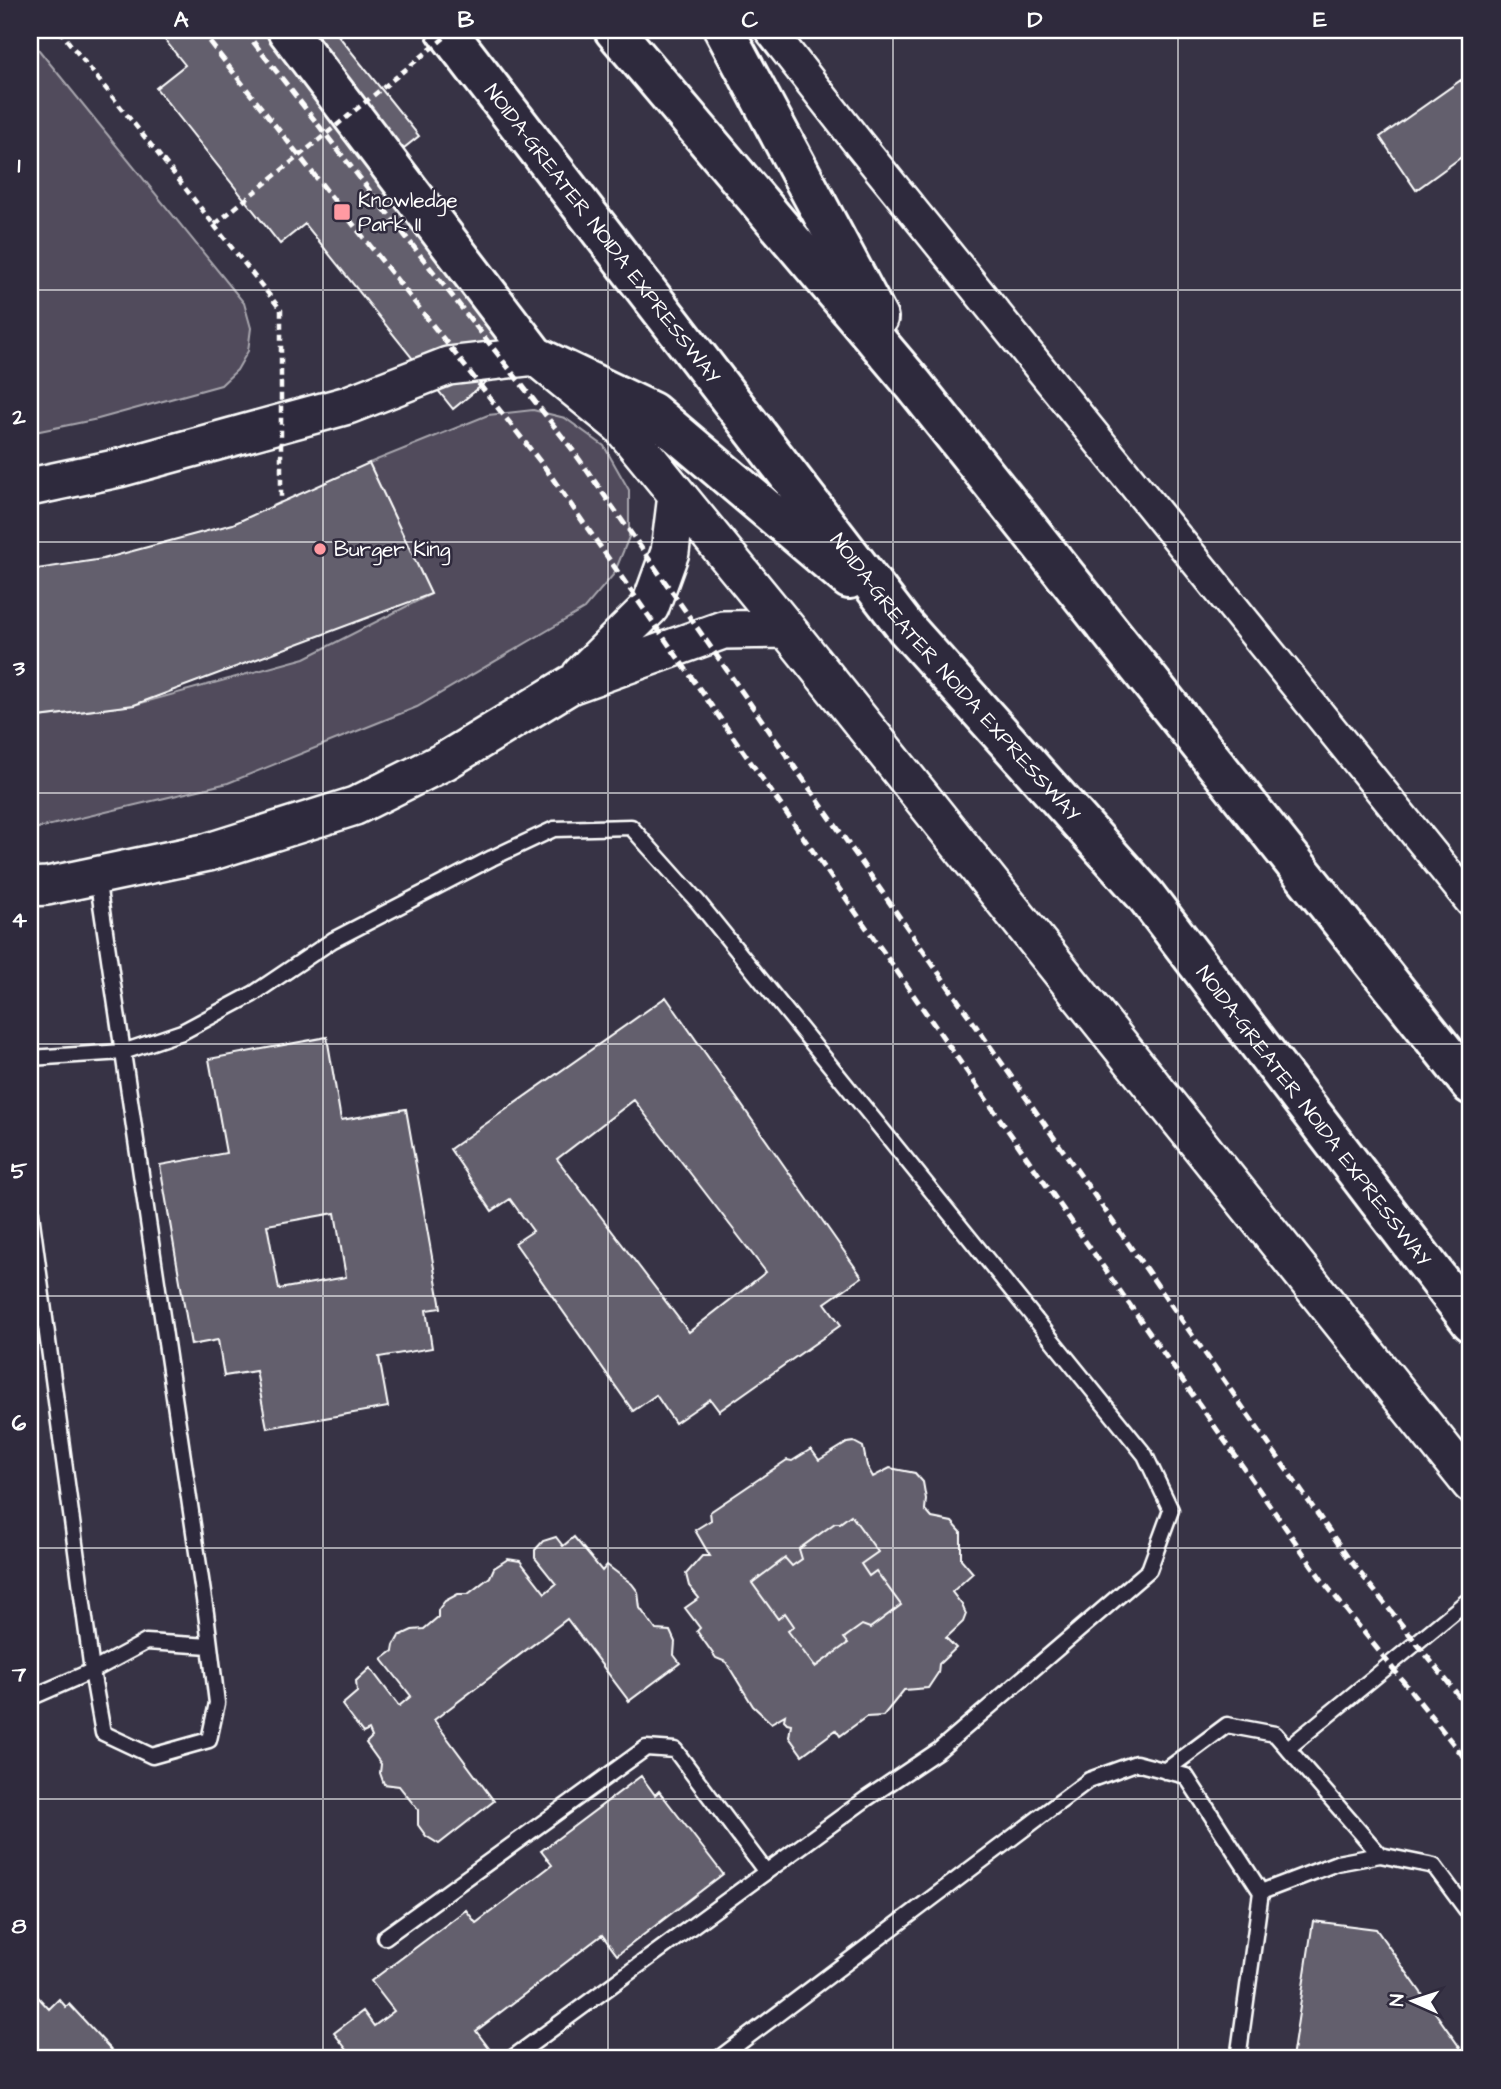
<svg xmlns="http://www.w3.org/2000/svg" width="1501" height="2089" viewBox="0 0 1501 2089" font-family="'Architects Daughter',sans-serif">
  <rect width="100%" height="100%" fill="#373345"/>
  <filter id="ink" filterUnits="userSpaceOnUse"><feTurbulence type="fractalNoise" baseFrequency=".0143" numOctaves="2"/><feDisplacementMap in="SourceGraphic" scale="14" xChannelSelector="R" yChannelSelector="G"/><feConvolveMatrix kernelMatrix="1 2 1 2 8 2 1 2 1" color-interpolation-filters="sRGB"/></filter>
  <g filter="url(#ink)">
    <!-- green -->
    <path fill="#514c5c" stroke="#a8a6ae" stroke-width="2" d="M30,39L244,303L251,328L248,351L237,370L221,385L98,419L30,433Z
      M533,410L565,418L604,446L629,490V537L614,574L584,609L417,707L228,783L30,830V718L134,705L305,658L431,594L369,463L488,415Z"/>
    <!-- building -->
    <path fill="#635f6d" stroke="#fff" stroke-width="2" fill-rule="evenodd" d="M157,30H334L419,136L389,160L535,342L453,409L305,224L280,244L156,88L185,65Z
      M1461,80L1471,96V150L1416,190L1380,137Z
      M369,463L431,594L134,705L30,718V570L103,559L233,524Z
      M666,997L862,1277L825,1303L841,1325L719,1411L710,1399L675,1423L656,1395L633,1411L515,1243L533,1231L510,1199L492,1211L450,1149ZM634,1100L766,1272L689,1332L557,1159Z
      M327,1037L341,1120L406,1109L441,1308L426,1310L432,1348L379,1357L388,1407L267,1428L256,1371L224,1376L218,1340L191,1345L160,1165L226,1153L209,1059ZM335,1213L346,1277L279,1289L267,1225Z
      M854,1442L863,1447L867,1466L873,1477L890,1468L915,1473L923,1482L926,1499L925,1510L932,1518L952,1522L961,1532V1559L973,1573L952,1592L962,1605L966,1614L963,1622L946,1638L956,1648L939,1664L938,1673L928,1688L904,1690L883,1716L866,1717L840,1736L836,1730L802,1755L789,1737L791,1724L787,1723L784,1720L785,1715L771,1723L753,1706L726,1662L716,1658L697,1631L700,1628L685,1608L699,1598L689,1586L686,1574L702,1556H710L695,1530L711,1520L710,1512L787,1460L792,1461L811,1449L819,1460L847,1443ZM851,1515L878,1552L861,1564L869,1576L876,1571L901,1605L870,1628L862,1625L844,1638L848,1643L815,1667L788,1631L794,1626L785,1613L778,1619L752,1583L785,1558L792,1566L802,1559L799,1549L835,1523H840Z
      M851,1515L878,1552L861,1564L869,1576L876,1571L901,1605L870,1628L862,1625L844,1638L848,1643L815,1667L788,1631L794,1626L785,1613L778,1619L752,1583L785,1558L792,1566L802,1559L799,1549L835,1523H840Z
      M556,1537L563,1546L574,1537L602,1571L607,1565L632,1584L638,1592L640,1608L656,1630L670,1631L675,1642L674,1655L680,1663L629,1701L567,1619L434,1720L494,1801L439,1844L426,1836L418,1825V1810L399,1786L384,1784L380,1773L381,1764L366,1743L372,1737L369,1730L363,1733L342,1705L357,1692L356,1681L370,1668L399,1706L411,1696L382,1659L393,1651L394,1645L399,1636L412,1630L424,1629L438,1617V1610L445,1601L458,1594H468L490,1577L494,1568L508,1559L520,1561L545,1593L556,1584L535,1558V1550L543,1541Z
      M641,1776L655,1795L659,1791L723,1874L617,1955L602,1935L476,2031L491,2051L480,2059H354L334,2033L363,2011L374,2026L394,2011L371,1981L466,1910L476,1923L552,1865L541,1851Z
      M1313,1921L1376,1929L1468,2059H1292Z
      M38,1997L49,2009L59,1999L66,2007L69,2004L120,2059H30V2000L32,2002Z"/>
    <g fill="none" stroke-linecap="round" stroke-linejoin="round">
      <!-- service casing -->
      <g stroke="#fff" stroke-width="19">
        <path id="service" d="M30,1058L123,1052L182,1032L253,994L333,940L492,858L554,829L631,827L698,902L1145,1455L1171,1510L1149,1570L939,1750L866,1799L766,1872L675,1750L646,1748L385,1937
          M30,1206L92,1671L103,1733L152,1756L209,1740L217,1703L206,1613L97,877
          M30,1698L92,1671L146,1642L210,1646
          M1288,1748L1471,1598
          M1165,1771L1227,1725L1275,1734L1380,1855
          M1261,1892L1337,1863L1380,1855L1434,1866L1471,1916
          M511,2059L766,1872
          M718,2059L1089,1780L1136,1763L1186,1776L1261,1892L1238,2059"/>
      </g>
      <!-- minor casing -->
      <g stroke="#fff" stroke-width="35">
        <path id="minor" d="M770,30L859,144L1471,902"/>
      </g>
      <!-- tertiary casing -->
      <g stroke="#fff" stroke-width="42">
        <path id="tertiary" d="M30,487L119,468L348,405L448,366L535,356L621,426L787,629L1471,1484
          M581,675L650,607L670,552L677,495
          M30,887L47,886L209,852L355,806L445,761L570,685L723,630L787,629"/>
      </g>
      <!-- trunk casing -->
      <g stroke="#fff" stroke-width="44">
        <g id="trunk">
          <path d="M287,30L535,356L652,412L849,579"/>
          <path id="s1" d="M446,30L906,628L1146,896L1471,1322"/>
          <path d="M614,30L914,385L1471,1085"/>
          <path d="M724,30L878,318"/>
        </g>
      </g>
      <!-- path -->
      <path stroke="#fff" stroke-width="4.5" stroke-dasharray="7 5" stroke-linecap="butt" d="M59,30L163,160"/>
      <!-- service -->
      <use href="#service" stroke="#2f2a3d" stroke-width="14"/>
      <!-- minor -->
      <use href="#minor" stroke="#2f2a3d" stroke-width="30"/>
      <!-- tertiary -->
      <use href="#tertiary" stroke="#2f2a3d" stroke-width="37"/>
      <!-- trunk -->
      <use href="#trunk" stroke="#2f2a3d" stroke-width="38"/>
      <!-- rail -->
      <path stroke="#fff" stroke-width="5" stroke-dasharray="10 5" stroke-linecap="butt" d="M200,30L546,469L1322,1580L1471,1766
        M244,30L572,449L1349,1559L1471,1711"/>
      <!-- path-bridge -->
      <path stroke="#fff" stroke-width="4.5" stroke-dasharray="7 5" stroke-linecap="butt" d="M163,160L214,225L454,30
        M214,225L281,310V502"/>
    </g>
  </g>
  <!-- grid -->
  <path fill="none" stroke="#fff" stroke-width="2" stroke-opacity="0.55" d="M323,30V2059M608,30V2059M893,30V2059M1178,30V2059M30,290H1471M30,542H1471M30,793H1471M30,1044H1471M30,1296H1471M30,1548H1471M30,1799H1471"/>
  <!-- markers -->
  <g fill="#ff9aa2" stroke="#2f2a3d" stroke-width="2.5">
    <rect x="333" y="203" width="18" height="18" rx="3.5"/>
    <circle cx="320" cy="549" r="7"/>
  </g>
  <g text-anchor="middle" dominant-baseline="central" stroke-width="5" stroke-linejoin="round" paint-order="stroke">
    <!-- poi labels -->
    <g font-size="21" fill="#fff" stroke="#2f2a3d" text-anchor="start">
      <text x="358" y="200">Knowledge<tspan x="358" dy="24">Park II</tspan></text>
      <text x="334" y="549">Burger King</text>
    </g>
    <!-- street labels -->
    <g font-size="21" fill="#fff" stroke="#2f2a3d">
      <text stroke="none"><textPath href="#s1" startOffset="257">NOIDA-GREATER NOIDA EXPRESSWAY</textPath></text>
      <text stroke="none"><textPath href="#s1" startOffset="824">NOIDA-GREATER NOIDA EXPRESSWAY</textPath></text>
      <text stroke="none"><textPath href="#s1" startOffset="1391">NOIDA-GREATER NOIDA EXPRESSWAY</textPath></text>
    </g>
  </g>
  <!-- margin -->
  <rect width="1501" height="2089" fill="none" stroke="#2f2a3d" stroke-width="77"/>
  <!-- north arrow -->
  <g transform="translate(1413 2001) rotate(273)" stroke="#2f2a3d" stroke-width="5" paint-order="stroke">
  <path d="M0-5L12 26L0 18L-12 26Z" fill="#ffffff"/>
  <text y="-10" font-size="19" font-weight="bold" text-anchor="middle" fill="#ffffff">N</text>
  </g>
  <rect x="38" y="38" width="1424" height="2012" fill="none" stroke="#fff" stroke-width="2.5"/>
  <g font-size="23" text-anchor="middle" font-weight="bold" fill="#fff">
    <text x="181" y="27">A</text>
    <text x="466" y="27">B</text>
    <text x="750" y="27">C</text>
    <text x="1035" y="27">D</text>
    <text x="1320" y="27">E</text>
    <text x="19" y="172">1</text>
    <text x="19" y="424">2</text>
    <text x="19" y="675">3</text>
    <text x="19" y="927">4</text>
    <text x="19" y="1178">5</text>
    <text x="19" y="1430">6</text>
    <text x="19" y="1681">7</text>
    <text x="19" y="1933">8</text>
  </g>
</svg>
